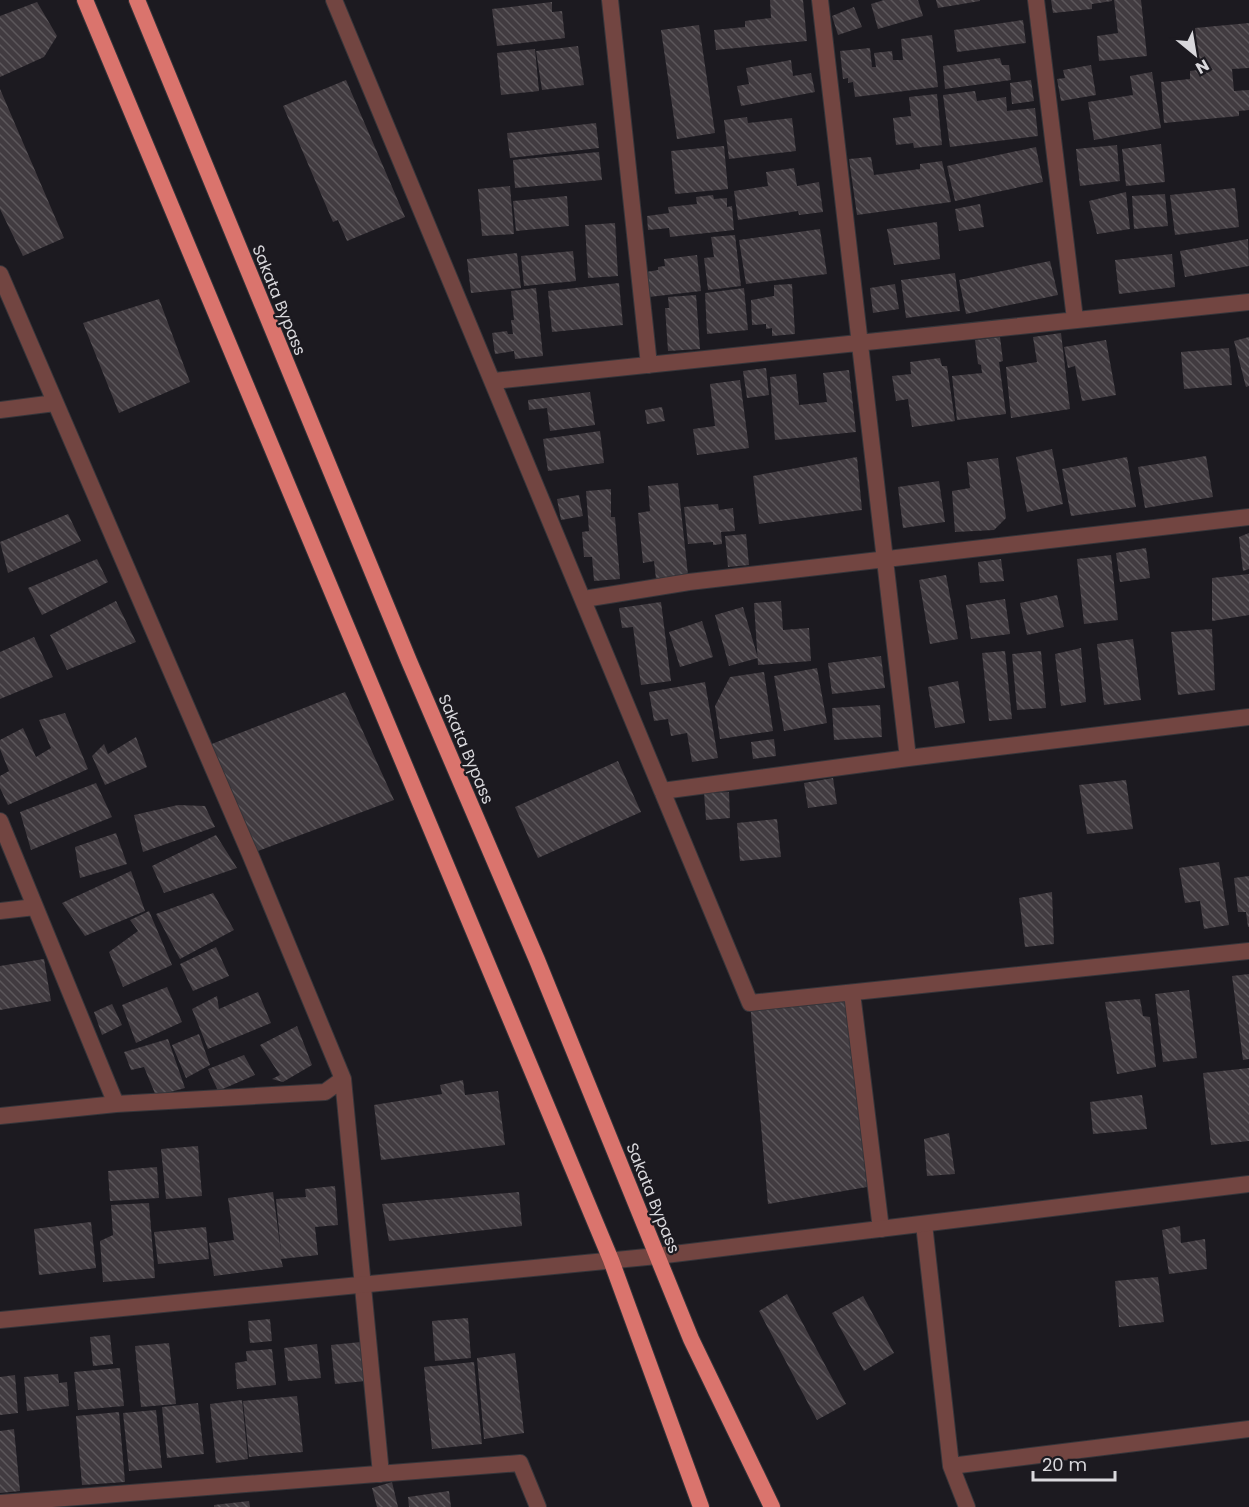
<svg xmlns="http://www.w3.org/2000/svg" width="1249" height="1507" viewBox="0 0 1249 1507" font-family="Poppins,sans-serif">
  <defs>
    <pattern id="building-back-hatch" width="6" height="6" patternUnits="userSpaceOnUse" patternTransform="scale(1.5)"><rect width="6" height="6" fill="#413b40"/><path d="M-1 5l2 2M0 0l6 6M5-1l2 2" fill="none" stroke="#5c575b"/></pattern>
  </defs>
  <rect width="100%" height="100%" fill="#1c1a20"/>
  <!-- building -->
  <path fill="url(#building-back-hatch)" d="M770,0H803L807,41L716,50L714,30L745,27V21L771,18Z
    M884,0H918L923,16L878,29L871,4Z
    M936,0H980V1L938,8Z
    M1051,0H1112V1L1092,4V9L1053,13Z
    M1114,0H1141L1147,56L1099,61L1097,36L1118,33Z
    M37,2L57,36L44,57L0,77V16Z
    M552,2V12L562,11L565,38L497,46L492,9Z
    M854,7L862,27L838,35L832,16Z
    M1023,20L1026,43L957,52L954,30Z
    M1249,23V68L1232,69L1234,91L1249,90V110L1239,111V116L1164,123L1161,82L1190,79V71L1198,70L1195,28Z
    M699,25L715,133L677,139L661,30Z
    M932,35L938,87L855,97L853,82L848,83V78L843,79L840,51L870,48L872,67H876L874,53L892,51L893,60H903L901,39Z
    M578,46L584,85L542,90L536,51Z
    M535,49L539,91L501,95L497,53Z
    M1000,58L1002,65H1009L1011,80L945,89L943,66Z
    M791,60L793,76L811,73L815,92L741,106L737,86L749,84L746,68Z
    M1091,65L1096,95L1061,101L1057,79L1065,78L1063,70Z
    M1152,72L1161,128L1094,140L1088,102L1133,95L1130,76Z
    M346,80L405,217L347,241L338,220L333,222L283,106Z
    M1031,80L1034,101L1012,104L1010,83Z
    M0,89L64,238L23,256L0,209Z
    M975,91L977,101L1006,97L1007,111L1035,108L1038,136L950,147L943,95Z
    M937,94L942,145L914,148L913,143L896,145L893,118L911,116L909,97Z
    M747,117L748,123L792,118L796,151L729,159L724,120Z
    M596,123L599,148L510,158L507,133Z
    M1161,144L1165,182L1126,186L1122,149Z
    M1117,145L1120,181L1080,186L1076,149Z
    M724,146L728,189L675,194L671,151Z
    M1036,147L1043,182L955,201L947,166Z
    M599,152L602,180L515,188L513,160Z
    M871,157L874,175L920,169V164L942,161L951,202L857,215L849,159Z
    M794,168L797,186L819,182L823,212L799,215L798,211L738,220L734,191L768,186L766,172Z
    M510,186L514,234L482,236L478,189Z
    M1235,188L1239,227L1175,235L1170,195Z
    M1126,192L1130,229L1097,234L1089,201Z
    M1165,194L1168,226L1134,229L1132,196Z
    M713,195L714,199L727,198V207L732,206L734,230L670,237L669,228L648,230L647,216L669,213L668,207L697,204L696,197Z
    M567,196L569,226L516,231L513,201Z
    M980,204L984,227L959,231L955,209Z
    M937,222L940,259L894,265L887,229Z
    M615,223L618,276L588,278L585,225Z
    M820,229L827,274L746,284L739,240Z
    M735,235L741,286L708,290L704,258L714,257L711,237Z
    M1248,239L1249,266L1185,277L1180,251Z
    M573,251L576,281L524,286L521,256Z
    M517,253L521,288L471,293L467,259Z
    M1172,254L1175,287L1119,294L1115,260Z
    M697,255L701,291L649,297L646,272L658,270V267L665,266L664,259Z
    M1050,261L1058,295L966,314L959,280Z
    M955,273L960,311L906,318L901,280Z
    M619,283L623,325L552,332L548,291Z
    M792,284L795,334L772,336V328L766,329V324L752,325L751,300L774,296V285Z
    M895,284L899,309L873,313L870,288Z
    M536,288L543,356L515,359L514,351L495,354L492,333L507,331L508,334H513L511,320H514L511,291Z
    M744,288L748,330L707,334L705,293Z
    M696,295L700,349L668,351L665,308H669L668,297Z
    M159,299L190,382L119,413L83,323Z
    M1061,333L1070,409L1011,418L1006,367L1037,362L1033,337Z
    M1000,337L1003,361L999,362L1006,414L957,420L952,376L982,373L981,365L978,364L975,340Z
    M1249,337V386L1246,387L1234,341Z
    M1106,340L1116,395L1082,401L1075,366L1068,368L1064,347Z
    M1229,348L1232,385L1184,389L1181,352Z
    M940,358L942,366H947L955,421L912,427L908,399L896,401L892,376L911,374L910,362Z
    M766,368L769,395L747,398L743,371Z
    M849,370L856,432L775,440L770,377L796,374L799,405L827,402L823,373Z
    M740,380L749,448L697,455L693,429L715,426L710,384Z
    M590,392L595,425L550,431L547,408L529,410L528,400Z
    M662,407L665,421L647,424L645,410Z
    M600,431L604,463L548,471L543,439Z
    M1052,449L1063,504L1027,512L1016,457Z
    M1206,456L1213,497L1145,508L1138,467Z
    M857,457L862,510L759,524L753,476Z
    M1127,457L1136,507L1071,516L1062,469Z
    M998,458L1006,518L994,530L955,532L952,491L970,488L967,462Z
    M939,481L945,522L903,528L898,487Z
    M678,483L688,575L656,579L654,561L643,563L638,513L650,511L648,486Z
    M611,489V517H615L620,579L594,581L592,557H584L582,532L589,531L586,491Z
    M579,495L583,516L561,520L557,499Z
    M718,504L719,510L733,508L735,531L721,532L722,544L713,545V542L688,544L684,507Z
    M68,514L81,541L8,573L0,542Z
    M1249,533V569L1243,571L1239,537Z
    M746,534L749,565L728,567L725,536Z
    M1146,548L1150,578L1120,582L1116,553Z
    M1111,555L1118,620L1084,624L1077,559Z
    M97,559L108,582L42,615L28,588Z
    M1001,559L1004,581L980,583L978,562Z
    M1249,574V615L1212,621V578Z
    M946,575L958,639L930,644L919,580Z
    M1057,595L1064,627L1027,635L1020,603Z
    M1005,599L1010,634L971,639L966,605Z
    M116,601L136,642L67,670L50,635Z
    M781,601L783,630L809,628L811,661L758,665L754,603Z
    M661,602L671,681L641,685L633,627L622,628L619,608Z
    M743,607L758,658L729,666L715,615Z
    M702,621L713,657L680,667L669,632Z
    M1212,629L1215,690L1178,695L1171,632Z
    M34,637L53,677L0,699V652Z
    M1133,639L1141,700L1104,705L1097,644Z
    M1081,648L1086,702L1061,706L1055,654Z
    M1005,651L1012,719L989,721L982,653Z
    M1041,651L1046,708L1017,710L1012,654Z
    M881,656L885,688L832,694L828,663Z
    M817,668L827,723L784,731L774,676Z
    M764,672L773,731L720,739L715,706L730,677Z
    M958,681L965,723L935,728L928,687Z
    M705,682L718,758L692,762L687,733L671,736L668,719L654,721L649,692Z
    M345,692L394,800L250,854L204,747Z
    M880,705L882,737L834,740L832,708Z
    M65,713L88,769L8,805L0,788V776L9,771L0,749V740L23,728L36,757L51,748L39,720Z
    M136,737L147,767L105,785L92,756L104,744L108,754Z
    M774,739L776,756L753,759L751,742Z
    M618,761L641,812L538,858L515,807Z
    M833,778L837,804L808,808L804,783Z
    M1126,780L1133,829L1087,834L1079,785Z
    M96,783L112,817L31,850L20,812Z
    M729,792L730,818L706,820L704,793Z
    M178,805L205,806L215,827L143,852L134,815Z
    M777,819L781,857L740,861L737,823Z
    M116,833L127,864L80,878L75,847Z
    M216,835L237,868L164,893L152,866Z
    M1219,862L1229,925L1204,929L1200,901L1185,903L1179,868Z
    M131,871L145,911L85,936L62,903Z
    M1249,876V927H1248L1246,912H1238L1234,878Z
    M1052,892L1054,944L1025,947L1019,898Z
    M213,893L234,930L180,959L156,914Z
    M149,911L172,965L123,987L109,952L138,931L130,920Z
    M216,947L229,976L193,991L180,964Z
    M44,959L51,1001L0,1010V966Z
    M1249,974V1059L1243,1060L1232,976Z
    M167,987L182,1022L136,1043L122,1005Z
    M1189,990L1197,1058L1163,1062L1155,994Z
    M258,992L271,1023L208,1049L192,1009L217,996L219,1009Z
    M845,993L867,1187L768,1204L750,1003Z
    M1140,999L1143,1016L1150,1017L1156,1067L1117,1074L1105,1002Z
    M112,1004L122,1025L102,1035L94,1012Z
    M297,1026L312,1065L283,1082L272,1079L280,1075L260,1045Z
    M199,1034L210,1065L186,1078L172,1045Z
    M168,1039L185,1088L156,1096L144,1067L131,1070L124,1052Z
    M244,1055L255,1075L218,1091L208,1069Z
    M1249,1068V1141L1211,1145L1203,1073Z
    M463,1080L465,1095L498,1091L505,1145L381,1160L374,1105L442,1094L440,1085Z
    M1142,1095L1147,1129L1093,1134L1090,1102Z
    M949,1133L955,1174L927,1176L924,1139Z
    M198,1146L202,1196L166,1199L161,1149Z
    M157,1167L159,1198L110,1201L108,1171Z
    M335,1186L338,1225L315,1227L318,1255L281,1259L283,1267L214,1276L209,1243L234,1240L228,1198L273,1192L281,1252L276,1199L306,1197L305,1189Z
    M519,1192L522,1226L389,1241L382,1204Z
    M149,1203L155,1278L103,1282L100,1241L113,1235L111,1205Z
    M91,1222L96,1268L39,1275L34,1229Z
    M1180,1226L1181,1243L1205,1239L1207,1269L1169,1274L1162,1230Z
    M206,1227L209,1259L158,1264L154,1232Z
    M1158,1277L1164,1322L1119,1327L1115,1281Z
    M787,1294L846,1404L817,1420L759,1311Z
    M863,1296L894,1353L864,1371L832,1313Z
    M468,1318L471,1358L435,1361L432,1321Z
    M270,1319L272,1341L250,1343L248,1321Z
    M110,1335L113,1364L93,1366L90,1337Z
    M361,1342L366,1381L335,1384L331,1345Z
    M169,1343L176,1404L141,1407L135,1346Z
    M317,1344L321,1378L288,1381L284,1348Z
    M272,1349L276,1385L237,1389L235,1363L247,1361L246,1351Z
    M515,1353L524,1433L484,1439L477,1358Z
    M474,1362L482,1444L432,1449L424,1367Z
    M120,1368L124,1406L78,1410L74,1372Z
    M58,1374L59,1383L67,1382L69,1406L27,1411L24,1377Z
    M15,1375L18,1413L0,1415V1377Z
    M297,1396L303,1452L249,1457L243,1401Z
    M242,1400L248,1459L216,1463L210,1404Z
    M198,1403L204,1454L167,1458L162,1407Z
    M156,1410L162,1468L129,1471L123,1413Z
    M119,1412L125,1482L82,1485L76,1416Z
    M14,1429L20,1491L0,1493V1431Z
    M392,1482L398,1507H377L372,1488Z
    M449,1491L451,1507H409L408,1497Z
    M249,1501L250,1507H214V1505Z"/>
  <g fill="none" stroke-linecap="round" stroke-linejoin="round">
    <!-- minor casing -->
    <g stroke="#36353a" stroke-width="18">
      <path id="minor" d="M334,0L750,1003L1249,951
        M610,0L649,365
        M820,0L908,758
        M1036,0L1075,319
        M0,274L250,854L343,1079L381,1474
        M494,381L1249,302
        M0,410L55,403
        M584,599L689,582L1249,517
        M662,791L908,758L1249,717
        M0,821L116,1104
        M0,911L35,907
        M852,993L881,1229
        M0,1116L116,1104L325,1092L343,1079
        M924,1224L951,1466L967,1507
        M951,1466L1249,1429
        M0,1503L520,1463L538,1507"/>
    </g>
    <!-- tertiary casing -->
    <g stroke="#36353a" stroke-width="18">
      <path id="tertiary" d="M0,1320L657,1256L1249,1184"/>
    </g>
    <!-- trunk casing -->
    <g stroke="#36353a" stroke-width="18">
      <path id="trunk" d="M85,0L611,1260L701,1507
        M137,0L409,661L537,960L691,1339L772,1507"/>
    </g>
    <!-- minor -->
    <use href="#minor" stroke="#724541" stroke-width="16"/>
    <!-- tertiary -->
    <use href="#tertiary" stroke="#724541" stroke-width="16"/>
    <!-- trunk -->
    <use href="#trunk" stroke="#da746d" stroke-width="16"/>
  </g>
  <g text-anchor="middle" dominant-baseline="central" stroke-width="4.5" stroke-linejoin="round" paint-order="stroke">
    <!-- street labels -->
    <g font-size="16" fill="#d9d8dc" stroke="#1c1a20">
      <text transform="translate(279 300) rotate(68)">Sakata Bypass</text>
      <text transform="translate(466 749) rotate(67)">Sakata Bypass</text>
      <text transform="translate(653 1198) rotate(68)">Sakata Bypass</text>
    </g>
  </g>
  <!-- north arrow -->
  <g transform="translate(1195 54) rotate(150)" stroke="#1c1a20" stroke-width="4.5" paint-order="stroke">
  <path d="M0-4.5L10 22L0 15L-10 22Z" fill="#d9d8dc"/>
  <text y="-9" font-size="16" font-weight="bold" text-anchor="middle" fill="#d9d8dc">N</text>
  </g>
  <!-- scale -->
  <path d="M1033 1471v9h82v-9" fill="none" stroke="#d9d8dc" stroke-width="3"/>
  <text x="1042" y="1471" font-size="18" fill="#d9d8dc" stroke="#1c1a20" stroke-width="4.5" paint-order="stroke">20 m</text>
</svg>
